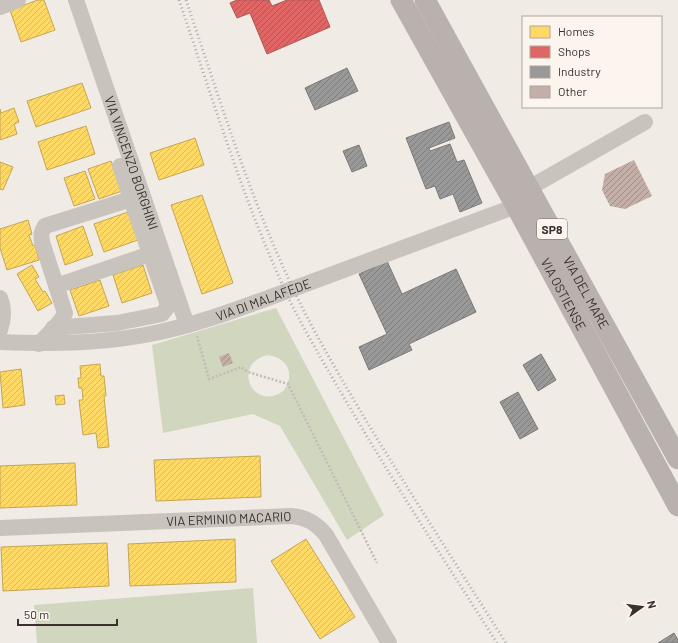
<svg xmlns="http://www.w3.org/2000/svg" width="678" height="643" viewBox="0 0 678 643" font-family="Barlow,sans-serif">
  <defs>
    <pattern id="homes-hatch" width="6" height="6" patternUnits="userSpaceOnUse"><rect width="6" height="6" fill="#ffd966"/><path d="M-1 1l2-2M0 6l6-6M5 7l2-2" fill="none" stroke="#dbbb59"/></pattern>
    <pattern id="shops-hatch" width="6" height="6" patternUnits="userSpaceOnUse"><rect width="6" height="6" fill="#e06666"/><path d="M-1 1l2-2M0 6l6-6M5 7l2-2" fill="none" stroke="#b75454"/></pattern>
    <pattern id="industry-hatch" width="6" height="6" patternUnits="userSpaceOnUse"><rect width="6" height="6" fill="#999"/><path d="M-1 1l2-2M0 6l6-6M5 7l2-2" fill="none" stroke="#7e7d7d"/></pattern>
    <pattern id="building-hatch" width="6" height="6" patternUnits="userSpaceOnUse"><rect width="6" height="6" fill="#c3afa7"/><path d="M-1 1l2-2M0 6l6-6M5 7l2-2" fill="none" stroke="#a08f88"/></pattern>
  </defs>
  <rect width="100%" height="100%" fill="#f0ebe5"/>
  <!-- grass -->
  <path fill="#d1d6bf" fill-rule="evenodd" d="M276,308L384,515L347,540L280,426L253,414L163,433L152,345ZM268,355C282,357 293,367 288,382C286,389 282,393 276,395C249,405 234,362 268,355Z
    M253,588L257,643H37L34,605Z"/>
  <!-- homes -->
  <path fill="url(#homes-hatch)" stroke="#c4a654" d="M38,0H44L55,30L21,42L10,10Z
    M82,83L91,108L36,127L27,101Z
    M14,108L19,122L14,124L17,134L0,140V109L1,113Z
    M86,126L95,154L47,170L38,142Z
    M195,138L204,165L159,180L150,153Z
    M111,161L122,191L99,199L88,169Z
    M0,162L13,167L3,190L0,189Z
    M85,171L95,199L74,206L64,178Z
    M202,195L233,283L202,294L171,205Z
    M128,212L138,240L104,252L94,224Z
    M28,220L32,234L29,235L33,246L35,245L39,260L7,270L0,248V229Z
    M83,226L93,255L65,265L56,236Z
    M32,265L39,277L35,279L43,292L45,291L52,303L38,311L17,274Z
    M143,265L152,293L122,303L113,275Z
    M100,280L109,306L79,316L70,290Z
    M100,364L101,376H104L106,396H104L109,447L98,448L96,433L83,435L79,400H83L82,388H79L78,378H81L80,366Z
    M21,369L25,405L3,408L0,372Z
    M64,395L65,404L56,405L55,396Z
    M260,456L261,497L156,501L154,460Z
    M75,463L77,505L0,508V466Z
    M235,539L236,582L130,586L128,544Z
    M306,539L355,617L320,639L271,561Z
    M107,543L109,586L3,591L1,547Z"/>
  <!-- shops -->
  <path fill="url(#shops-hatch)" stroke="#ae5654" d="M237,0H269L272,6L287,0H319L330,27L267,54L250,13L237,18L230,3Z"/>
  <!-- industry -->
  <path fill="url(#industry-hatch)" stroke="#7d7a78" d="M347,68L358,91L315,110L305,88Z
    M449,122L455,138L429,148L430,151L450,144L457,162L464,160L482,203L460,212L453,194L440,199L435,186L426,189L406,138Z
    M359,145L367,166L352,172L343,151Z
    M387,261L402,294L456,269L476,312L409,344L412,350L369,370L359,347L387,334L359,274Z
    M541,354L556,380L538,391L523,365Z
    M518,392L538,429L520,439L500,402Z
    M674,633L678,640V643H658Z"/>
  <!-- building -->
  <path fill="url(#building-hatch)" d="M634,160L652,196L625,209L610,206L602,190L605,174Z
    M229,353L233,363L223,367L219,357Z"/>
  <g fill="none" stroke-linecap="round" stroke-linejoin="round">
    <!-- path -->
    <path stroke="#c2bbb6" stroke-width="2.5" stroke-dasharray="2 2" stroke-linecap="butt" d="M197,336L209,379L241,367L248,372L288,384L377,563"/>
    <!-- minor -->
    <g stroke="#c9c3be" stroke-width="16">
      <path id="s1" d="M76,0L187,325"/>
      <path d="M0,7L18,0"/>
      <path d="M120,166L131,199"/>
      <path d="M529,188L645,122"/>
      <path d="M56,286L150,254"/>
      <path d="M0,298C4,308 4,319 0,330"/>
      <path id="s2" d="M0,342C49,344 96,344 145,335C201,325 253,303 306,284C376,258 446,232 516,206"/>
      <path d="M39,344C46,336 61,323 65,313L42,242C41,235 41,232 45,226L131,199L168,305L166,309L162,314L117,323L53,328"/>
      <path id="s3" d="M0,528L291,516C306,517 316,523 326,535L389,643"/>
    </g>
    <!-- major -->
    <g stroke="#b8b1ad" stroke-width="21">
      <path id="s4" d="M401,0L516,206L678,506"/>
      <path id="s5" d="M425,0L678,459"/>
    </g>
    <!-- rail -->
    <path stroke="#b1aca8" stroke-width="3" stroke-dasharray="1 3" stroke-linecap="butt" d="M179,0C213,100 244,203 289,299C308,338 331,375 353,413C399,491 448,566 497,643
      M186,0C222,106 255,215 306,315C325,351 346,387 367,422C412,496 459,569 506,643"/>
  </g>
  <g text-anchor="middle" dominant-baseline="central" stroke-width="4" stroke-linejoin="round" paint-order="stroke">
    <!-- shield labels -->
    <rect fill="#fbf5ee" stroke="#756b66" stroke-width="1" x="537" y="219" width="30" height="20" rx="3"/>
    <g font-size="12" font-weight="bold" fill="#3b302b">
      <text x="552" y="229">SP8</text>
    </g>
    <!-- street labels -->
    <g font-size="13" fill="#3b302b" stroke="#fbf5ee">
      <text stroke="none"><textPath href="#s1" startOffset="172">VIA VINCENZO BORGHINI</textPath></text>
      <text stroke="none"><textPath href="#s5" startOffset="334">VIA DEL MARE</textPath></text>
      <text stroke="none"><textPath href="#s4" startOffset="336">VIA OSTIENSE</textPath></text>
      <text stroke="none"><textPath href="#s2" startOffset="269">VIA DI MALAFEDE</textPath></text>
      <text stroke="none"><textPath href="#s3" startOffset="229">VIA ERMINIO MACARIO</textPath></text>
    </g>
  </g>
  <!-- legend -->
  <rect x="522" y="16" width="140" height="92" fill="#fbf5ee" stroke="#aea6a0"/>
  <rect x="530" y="26" width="20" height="12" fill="#ffd966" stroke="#aea6a0"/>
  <text x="558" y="36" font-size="12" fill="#3b302b">Homes</text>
  <rect x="530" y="46" width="20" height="12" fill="#e06666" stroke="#aea6a0"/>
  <text x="558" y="56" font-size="12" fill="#3b302b">Shops</text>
  <rect x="530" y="66" width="20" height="12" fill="#999999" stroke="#aea6a0"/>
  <text x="558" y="76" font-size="12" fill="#3b302b">Industry</text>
  <rect x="530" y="86" width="20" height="12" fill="#c3afa7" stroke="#aea6a0"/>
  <text x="558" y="96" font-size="12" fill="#3b302b">Other</text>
  <!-- north arrow -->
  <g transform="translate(642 607) rotate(76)" stroke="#fbf5ee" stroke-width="3" paint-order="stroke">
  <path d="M0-3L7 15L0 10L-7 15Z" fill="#3b302b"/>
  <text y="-6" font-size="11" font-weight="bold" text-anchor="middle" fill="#3b302b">N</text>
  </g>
  <!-- scale -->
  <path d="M18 619v6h99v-6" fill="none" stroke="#3b302b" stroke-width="2"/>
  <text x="24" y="619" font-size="12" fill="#3b302b" stroke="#fbf5ee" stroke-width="3" paint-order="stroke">50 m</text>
</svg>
